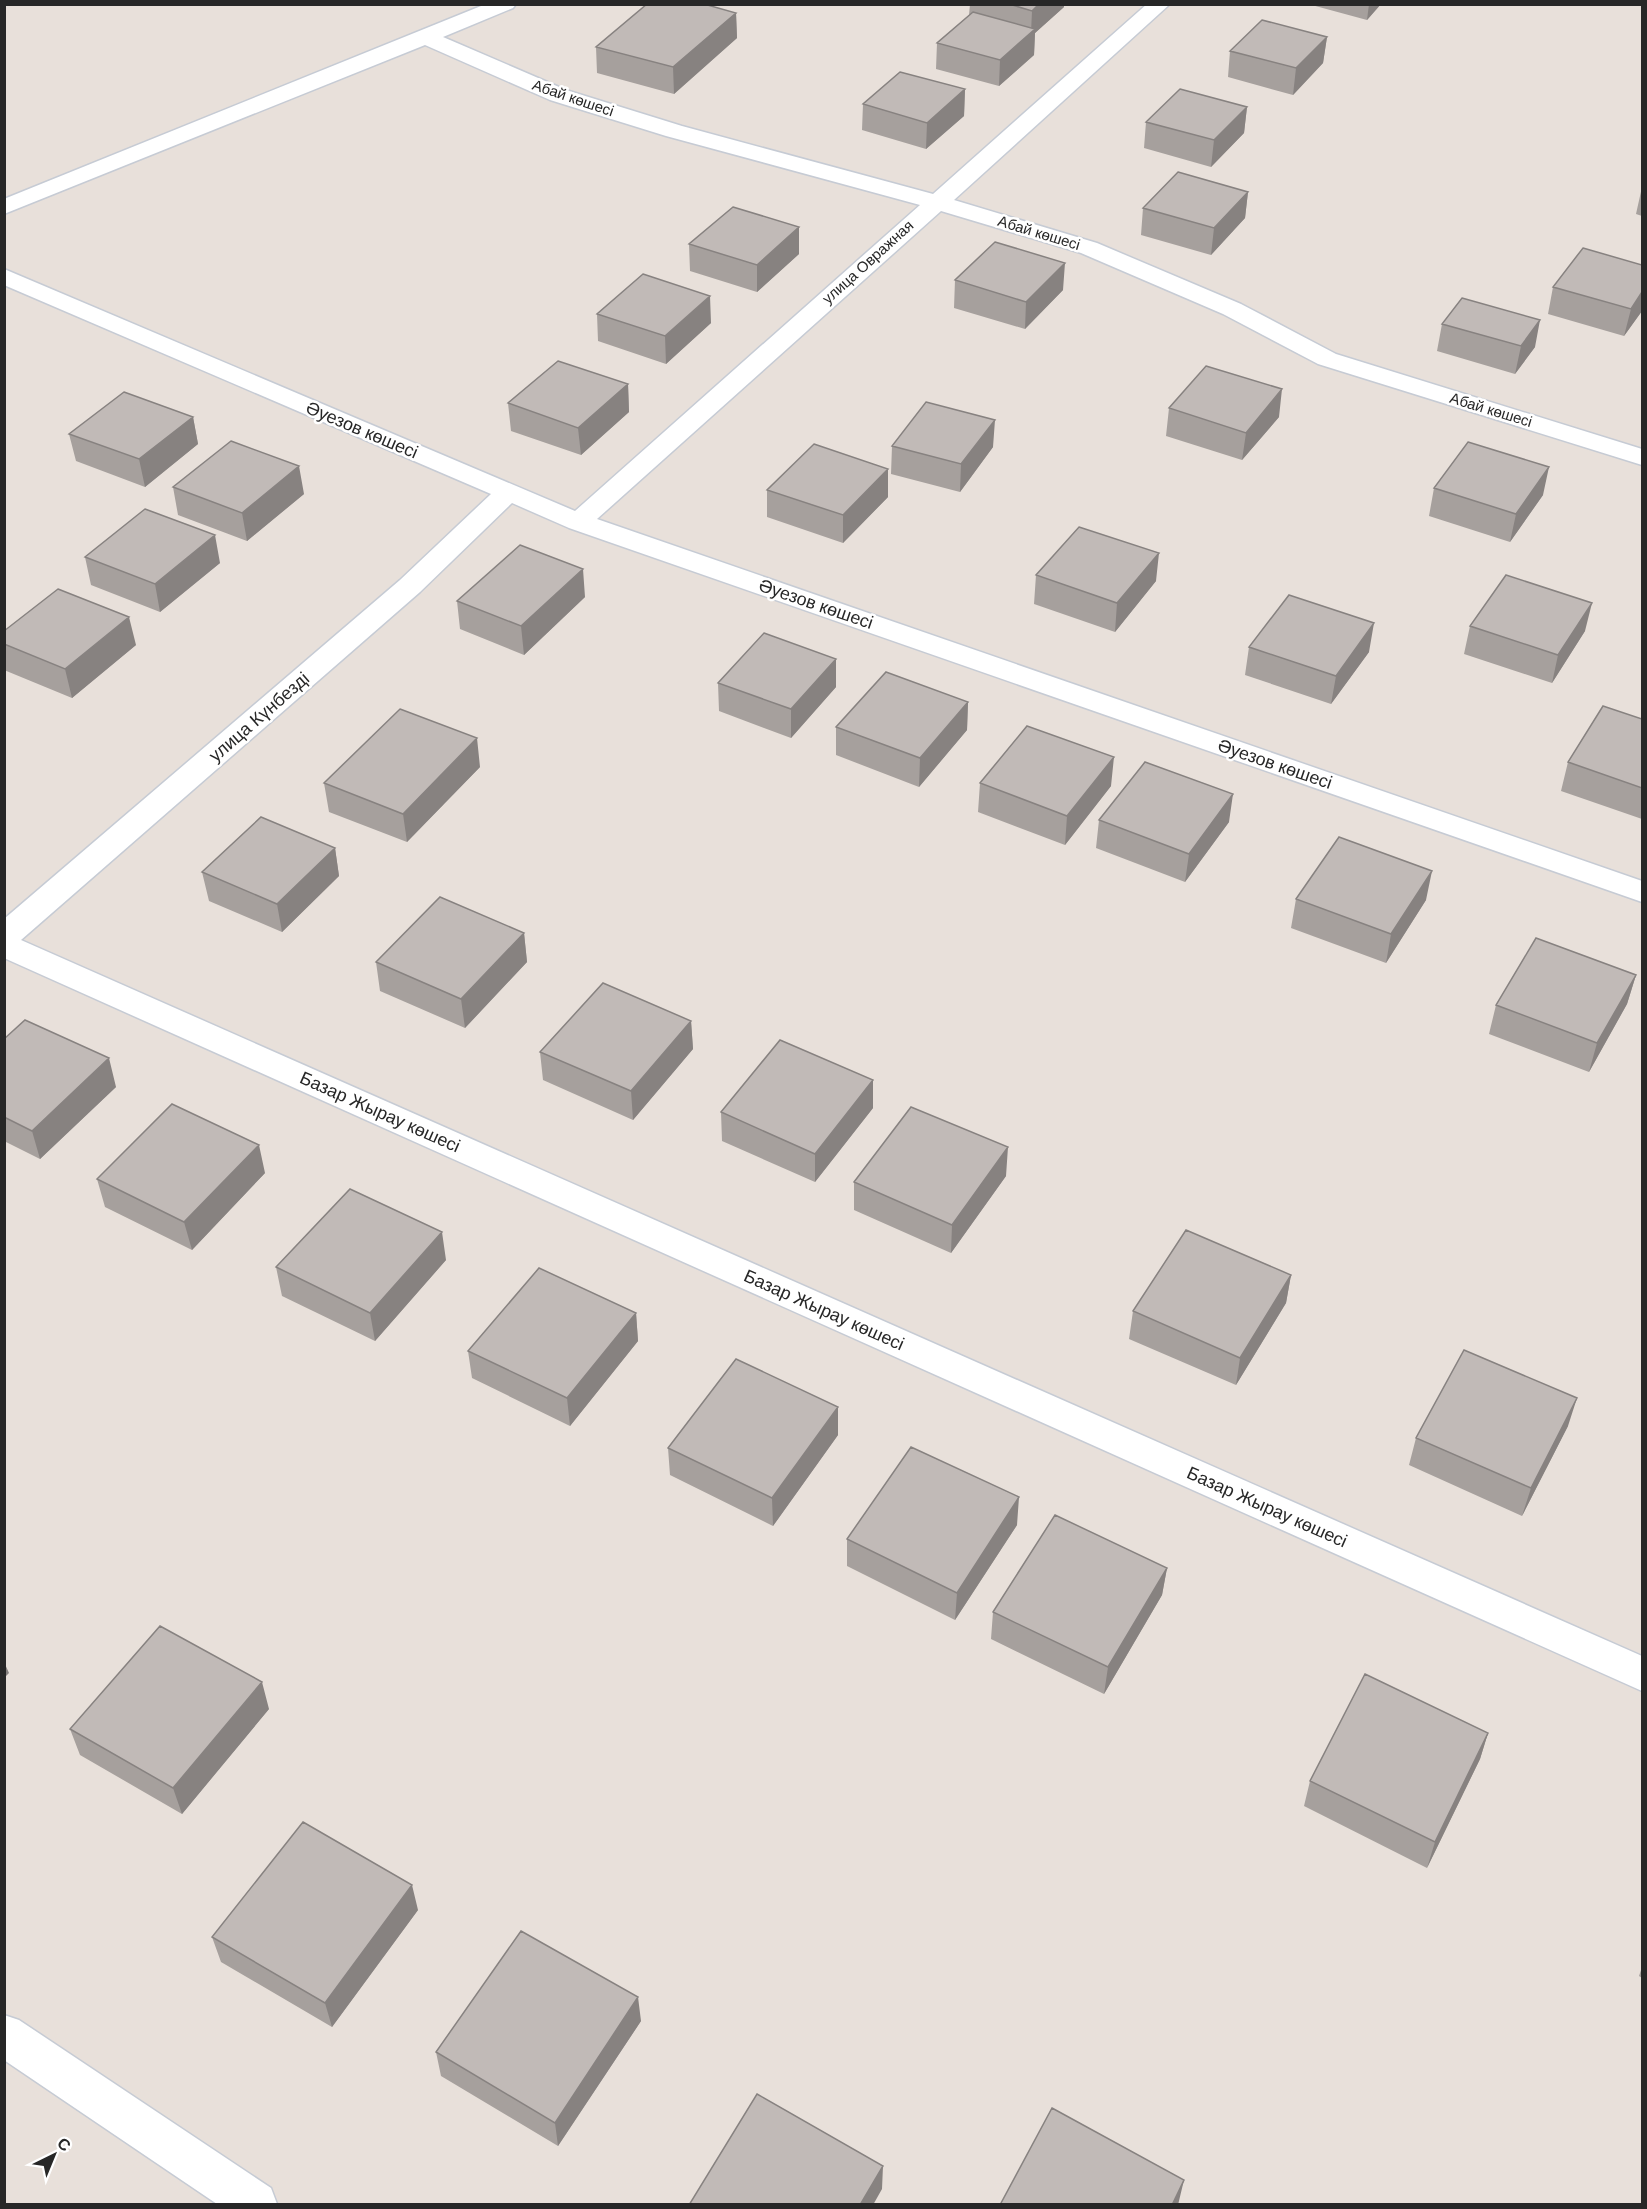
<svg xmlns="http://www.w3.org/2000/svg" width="1647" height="2209" viewBox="0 0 1647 2209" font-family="'DM Sans',sans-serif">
  <rect width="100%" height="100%" fill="#e8e0da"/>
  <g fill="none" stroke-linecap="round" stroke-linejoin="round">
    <!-- street casing -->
    <g stroke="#c6cbd4" stroke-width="3">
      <path id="street" d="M486,4H516L513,8L443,37L566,90L682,126L933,194L1147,4H1170L954,200L1097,243L1241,304L1336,354L1642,449V465L1318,364L1223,314L1081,253L941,211L597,519L1642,881V902L569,528L512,503L420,592L21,940L1642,1656V1691L4,958V919L400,580L491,494L4,285V269L575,511L920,205L666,136L550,100L425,45L4,214V199Z
        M4,2015L19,2020L271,2188L277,2204H217L4,2060Z"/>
    </g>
    <!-- street -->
    <use href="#street" fill="#fff" fill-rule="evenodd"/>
  </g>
  <!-- wall -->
  <path fill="#a6a09d" d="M970,4H1064V7L1035,33L1034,55L999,86L936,69L937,43L969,15Z
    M1308,4H1381L1367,20Z
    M736,13L737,38L674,94L597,73L596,47Z
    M1327,37L1323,63L1293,95L1228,77L1230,51Z
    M965,89L964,116L926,149L862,130L863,104Z
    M1247,107L1244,133L1211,167L1144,148L1146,122Z
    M1642,187V216L1636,214Z
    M1248,192L1245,218L1211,255L1141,235L1143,208Z
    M689,244L799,254L757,292L690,271Z
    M1642,265V311L1624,336L1548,314L1553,287Z
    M955,280L1063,290L1025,329L954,308Z
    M597,314L711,323L666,364L598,341Z
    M1442,324L1535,347L1515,374L1437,351Z
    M628,384L629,412L581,455L511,431L508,403Z
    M1169,408L1279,417L1242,460L1166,436Z
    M193,417L198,444L145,487L76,461L69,434Z
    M892,446L993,447L960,492L891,474Z
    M173,487L304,494L247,541L178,515Z
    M1434,488L1543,495L1510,542L1429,516Z
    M767,490L888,497L843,543L767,517Z
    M85,557L220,563L160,612L91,585Z
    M1036,575L1156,581L1115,632L1034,604Z
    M585,597L524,655L460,629L457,601Z
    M1470,626L1585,631L1552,683L1464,654Z
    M4,631L136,645L72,698L4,670Z
    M1249,647L1369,652L1331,704L1245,675Z
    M718,683L836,687L791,738L719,711Z
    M968,702L967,730L919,787L836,755V727Z
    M1642,719V819L1561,791L1568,762Z
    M480,767L407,842L329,812L324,783Z
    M980,783L1111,786L1065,845L978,812Z
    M1099,820L1229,822L1185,882L1096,848Z
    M335,848L339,876L282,932L209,901L202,872Z
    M1296,899L1426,900L1386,963L1291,928Z
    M524,933L527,962L465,1028L380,991L376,962Z
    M1636,975L1627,1004L1589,1072L1489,1034L1496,1005Z
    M691,1021L693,1049L633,1120L543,1080L540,1052Z
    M4,1039L116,1087L40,1159L4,1141Z
    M873,1080V1108L815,1182L722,1141L721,1112Z
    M265,1173L192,1250L105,1207L97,1179Z
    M1006,1176L951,1253L854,1210V1182Z
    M446,1260L375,1341L282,1296L276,1267Z
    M1291,1275L1286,1303L1236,1385L1129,1339L1133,1311Z
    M636,1313L638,1341L570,1426L472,1378L468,1351Z
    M1568,1426L1522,1516L1409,1465L1416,1438Z
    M838,1435L773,1526L670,1475L668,1448Z
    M1017,1525L955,1620L847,1566V1539Z
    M1167,1568L1162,1595L1104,1694L991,1639L993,1612Z
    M269,1709L182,1814L80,1755L70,1729Z
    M1488,1733L1480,1759L1427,1868L1304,1806L1310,1781Z
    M418,1910L332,2027L221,1962L212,1937Z
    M1642,1967V1978L1639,1976Z
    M641,2021L558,2146L441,2076L436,2052Z"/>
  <!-- shaded-wall -->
  <path fill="#878280" d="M1039,4H1064V7L1035,33L1034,55L999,86L1000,60L1031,33L1032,11Z
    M1369,4H1381L1367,20Z
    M736,13L737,38L674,94L673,67Z
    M1327,37L1323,63L1293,95L1296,68Z
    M965,89L964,116L926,149L927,123Z
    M1247,107L1244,133L1211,167L1214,140Z
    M1248,192L1245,218L1211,255L1214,228Z
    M799,227V254L757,292V265Z
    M1065,263L1063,290L1025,329L1026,302Z
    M1642,292V311L1624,336L1631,309Z
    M710,296L711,323L666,364L665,336Z
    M1540,320L1535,347L1515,374L1521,346Z
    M628,384L629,412L581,455L578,428Z
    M1282,389L1279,417L1242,460L1246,433Z
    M193,417L198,444L145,487L139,459Z
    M995,420L993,447L960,492L961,464Z
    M299,466L304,494L247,541L242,513Z
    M1549,467L1543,495L1510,542L1516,514Z
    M888,469V497L843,543V515Z
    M215,535L220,563L160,612L155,584Z
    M1159,553L1156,581L1115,632L1117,603Z
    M583,569L585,597L524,655L521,626Z
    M1592,603L1585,631L1552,683L1558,655Z
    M129,617L136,645L72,698L65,669Z
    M1374,623L1369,652L1331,704L1336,676Z
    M836,659V687L791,738V709Z
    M968,702L967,730L919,787L920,758Z
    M477,738L480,767L407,842L403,814Z
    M1114,757L1111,786L1065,845L1067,816Z
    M1233,794L1229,822L1185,882L1189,854Z
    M335,848L339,876L282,932L277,904Z
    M1432,871L1426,900L1386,963L1391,934Z
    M524,933L527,962L465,1028L461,999Z
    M1636,975L1627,1004L1589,1072L1597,1043Z
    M691,1021L693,1049L633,1120L631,1091Z
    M109,1058L116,1087L40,1159L32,1131Z
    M873,1080V1108L815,1182V1154Z
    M259,1145L265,1173L192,1250L184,1222Z
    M1008,1147L1006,1176L951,1253L952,1225Z
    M442,1232L446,1260L375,1341L370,1313Z
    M1291,1275L1286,1303L1236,1385L1240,1358Z
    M636,1313L638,1341L570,1426L567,1398Z
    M1577,1398L1568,1426L1522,1516L1531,1488Z
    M838,1407V1435L773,1526L772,1498Z
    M1019,1497L1017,1525L955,1620L957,1593Z
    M1167,1568L1162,1595L1104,1694L1108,1667Z
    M4,1662L9,1673L4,1678Z
    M262,1682L269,1709L182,1814L173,1788Z
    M1488,1733L1480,1759L1427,1868L1435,1842Z
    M412,1885L418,1910L332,2027L325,2003Z
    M638,1997L641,2021L558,2146L555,2123Z
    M883,2166L882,2189L873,2205H860Z
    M1184,2180L1178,2205H1172Z"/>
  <!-- building -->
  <path fill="#c1bab7" stroke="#878280" stroke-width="1.5" d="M647,4H704L736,13L673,67L596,47Z
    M1009,4H1039L1032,11Z
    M973,12L1035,29L1000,60L937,43Z
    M1262,20L1327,37L1296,68L1230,51Z
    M900,72L965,89L927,123L863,104Z
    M1180,89L1247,107L1214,140L1146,122Z
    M1178,172L1248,192L1214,228L1143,208Z
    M733,207L799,227L757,265L689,244Z
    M995,242L1065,263L1026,302L955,280Z
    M1583,248L1642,265V292L1631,309L1553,287Z
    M643,274L710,296L665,336L597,314Z
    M1462,298L1540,320L1521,346L1442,324Z
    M558,361L628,384L578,428L508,403Z
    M1206,366L1282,389L1246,433L1169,408Z
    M124,392L193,417L139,459L69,434Z
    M926,402L995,420L961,464L892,446Z
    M231,441L299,466L242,513L173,487Z
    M1468,442L1549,467L1516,514L1434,488Z
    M814,444L888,469L843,515L767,490Z
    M145,509L215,535L155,584L85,557Z
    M1079,527L1159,553L1117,603L1036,575Z
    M520,545L583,569L521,626L457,601Z
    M1506,575L1592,603L1558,655L1470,626Z
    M58,589L129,617L65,669L4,644V631Z
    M1289,595L1374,623L1336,676L1249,647Z
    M764,633L836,659L791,709L718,683Z
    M886,672L968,702L920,758L836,727Z
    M1603,706L1642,719V788L1568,762Z
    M400,709L477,738L403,814L324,783Z
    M1027,726L1114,757L1067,816L980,783Z
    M1145,762L1233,794L1189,854L1099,820Z
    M261,817L335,848L277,904L202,872Z
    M1339,837L1432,871L1391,934L1296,899Z
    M440,897L524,933L461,999L376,962Z
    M1536,938L1636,975L1597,1043L1496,1005Z
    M603,983L691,1021L631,1091L540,1052Z
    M25,1020L109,1058L32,1131L4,1117V1039Z
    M780,1040L873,1080L815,1154L721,1112Z
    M172,1104L259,1145L184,1222L97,1179Z
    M911,1107L1008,1147L952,1225L854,1182Z
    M350,1189L442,1232L370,1313L276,1267Z
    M1186,1230L1291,1275L1240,1358L1133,1311Z
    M539,1268L636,1313L567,1398L468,1351Z
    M1464,1350L1577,1398L1531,1488L1416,1438Z
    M736,1359L838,1407L772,1498L668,1448Z
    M911,1447L1019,1497L957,1593L847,1539Z
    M1055,1515L1167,1568L1108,1667L993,1612Z
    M160,1626L262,1682L173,1788L70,1729Z
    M1365,1674L1488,1733L1435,1842L1310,1781Z
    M303,1822L412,1885L325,2003L212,1937Z
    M521,1931L638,1997L555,2123L436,2052Z
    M757,2094L883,2166L860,2205H689Z
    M1052,2108L1184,2180L1172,2205H1000Z"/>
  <g text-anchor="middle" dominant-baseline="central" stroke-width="5" stroke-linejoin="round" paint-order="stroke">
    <!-- far-street labels -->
    <g font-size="15" fill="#272727" stroke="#fff">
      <text transform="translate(573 98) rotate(19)">Абай көшесі</text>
      <text transform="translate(1039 233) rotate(17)">Абай көшесі</text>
      <text transform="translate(868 262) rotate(-42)">улица Овражная</text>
      <text transform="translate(1491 410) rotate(17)">Абай көшесі</text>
    </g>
    <!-- street labels -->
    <g font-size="18" fill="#272727" stroke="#fff">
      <text transform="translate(362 430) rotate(23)">Әуезов көшесі</text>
      <text transform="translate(816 604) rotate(19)">Әуезов көшесі</text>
      <text transform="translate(259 717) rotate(-41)">улица Күнбезді</text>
      <text transform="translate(1275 764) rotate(19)">Әуезов көшесі</text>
      <text transform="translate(380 1112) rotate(24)">Базар Жырау көшесі</text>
      <text transform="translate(824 1310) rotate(24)">Базар Жырау көшесі</text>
      <text transform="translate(1267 1507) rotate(24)">Базар Жырау көшесі</text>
    </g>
  </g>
  <!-- border -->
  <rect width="1647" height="2209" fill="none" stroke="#272727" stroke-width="12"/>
  <!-- north arrow -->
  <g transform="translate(54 2155) rotate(43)" stroke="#ffffff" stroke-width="4.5" paint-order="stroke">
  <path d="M0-4.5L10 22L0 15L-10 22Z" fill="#272727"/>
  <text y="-9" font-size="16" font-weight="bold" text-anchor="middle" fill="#272727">С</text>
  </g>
</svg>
